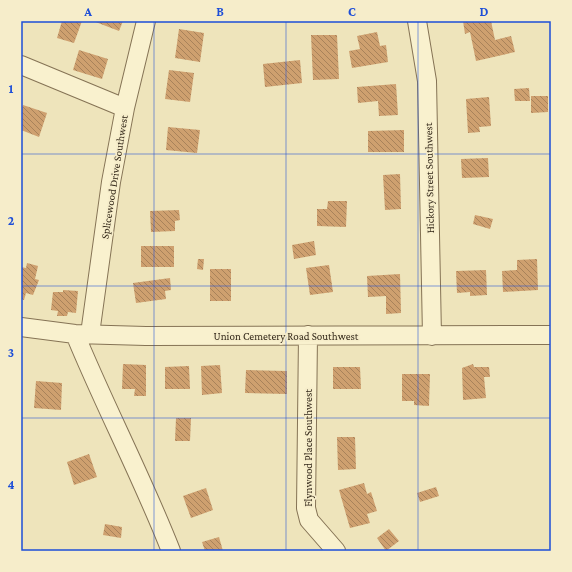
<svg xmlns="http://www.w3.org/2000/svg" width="572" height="572" viewBox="0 0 572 572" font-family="'Crimson Pro',serif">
  <defs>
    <pattern id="building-back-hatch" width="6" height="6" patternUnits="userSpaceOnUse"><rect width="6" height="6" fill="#cea06f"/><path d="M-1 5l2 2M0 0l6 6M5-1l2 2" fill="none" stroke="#a8825a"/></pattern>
  </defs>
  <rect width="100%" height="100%" fill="#eee4bb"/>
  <!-- building -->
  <path fill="url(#building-back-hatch)" d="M62,21H82L74,43L57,38Z
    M93,21H123L119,31Z
    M463,21H491L495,40L511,36L515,52L476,61L470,32L465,34Z
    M179,29L204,33L200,62L175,58Z
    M377,32L380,46L386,45L388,62L352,68L349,51L360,49L357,36Z
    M311,35H337L339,79L313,80Z
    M79,50L108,59L102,79L73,70Z
    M300,60L302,83L265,87L263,64Z
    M169,70L194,73L190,102L165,99Z
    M396,84L398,115L379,116L378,101L358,103L357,87Z
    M529,88L530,101H515L514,89Z
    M531,96H548V112L531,113Z
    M489,97L491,126L479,127L480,132L468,133L466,99Z
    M23,105L47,113L39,137L21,130V111Z
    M168,127L200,130L197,153L166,150Z
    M404,130V152H368V131Z
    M488,158L489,177L462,178L461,159Z
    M400,174L401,209L385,210L383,175Z
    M328,201H347L346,227L317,226V209H327Z
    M179,210L180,220L175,221V231L151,232L150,211Z
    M475,215L493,219L490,229L473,224Z
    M314,241L316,255L294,259L292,245Z
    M141,246H174V267H141Z
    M198,259H204L203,270L197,269Z
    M537,259L538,290L503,292L502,271L517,270V260Z
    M27,263L38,266L35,279L39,280L33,295L26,293L24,300L21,299V267L26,268Z
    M329,265L333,292L310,295L306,268Z
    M210,269H231V301H210Z
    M486,270L487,295L470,296V292L457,293L456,271Z
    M400,274L401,313L386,314V296L368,297L367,276Z
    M170,278L171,290L165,291L166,299L136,303L133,283Z
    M63,290L78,291L76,313L68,312L67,316H57L58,311L51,310L53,292H63Z
    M123,364L146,365V396H134L135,389H122Z
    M473,364L474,367H489L490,377H484L486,398L463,400L462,368Z
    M220,365L222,393L202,395L201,366Z
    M189,366L190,389H165V367Z
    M333,367H360L361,389H333Z
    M246,370L287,371V394L245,393Z
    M402,374H430L429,406L414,405V401H402Z
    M36,381L62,383L61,410L34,408Z
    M176,418H191L190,441H175Z
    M337,437H355L356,469L338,470Z
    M89,454L97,477L74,485L67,462Z
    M364,483L367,494L371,492L377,511L367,514L370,523L350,528L339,490Z
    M436,487L439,496L420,502L417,493Z
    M206,488L213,510L191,518L183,496Z
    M105,524L122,527L121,538L103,535Z
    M389,529L399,541L386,551L377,538Z
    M219,537L223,551H205L202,542Z"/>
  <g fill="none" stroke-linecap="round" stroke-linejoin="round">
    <!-- minor casing -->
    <g stroke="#857355" stroke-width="20">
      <path id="minor" d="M417,21L427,81L432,336
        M21,65L125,108
        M21,327L75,334L146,336L551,335
        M75,334C105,407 142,477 171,551
        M90,334L111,182L125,108L146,21
        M308,335L306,508L309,520L336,551"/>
    </g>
    <!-- minor -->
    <use href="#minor" stroke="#f9f1ce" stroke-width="18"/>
  </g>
  <!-- grid -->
  <path fill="none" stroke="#1d4ed8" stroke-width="1" stroke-opacity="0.55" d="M154,21V551M286,21V551M418,21V551M21,154H551M21,286H551M21,418H551"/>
  <g text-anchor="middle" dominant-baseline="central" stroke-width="3.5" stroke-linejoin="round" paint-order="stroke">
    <!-- street labels -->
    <g font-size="11" fill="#34291a" stroke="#f6edca">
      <text transform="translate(114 177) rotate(-81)">Splicewood Drive Southwest</text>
      <text transform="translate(429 178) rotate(-91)">Hickory Street Southwest</text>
      <text x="286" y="336">Union Cemetery Road Southwest</text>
      <text transform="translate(308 448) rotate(-90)">Flynwood Place Southwest</text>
    </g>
  </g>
  <!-- border -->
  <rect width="572" height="572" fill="none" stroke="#f6edca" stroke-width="44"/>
  <rect x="22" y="22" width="528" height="528" fill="none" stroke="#1d4ed8" stroke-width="1.5"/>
  <g font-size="13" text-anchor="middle" font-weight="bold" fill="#1d4ed8">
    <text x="88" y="16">A</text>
    <text x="220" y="16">B</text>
    <text x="352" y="16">C</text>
    <text x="484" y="16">D</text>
    <text x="11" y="93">1</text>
    <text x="11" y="225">2</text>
    <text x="11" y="357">3</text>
    <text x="11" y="489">4</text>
  </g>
</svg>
